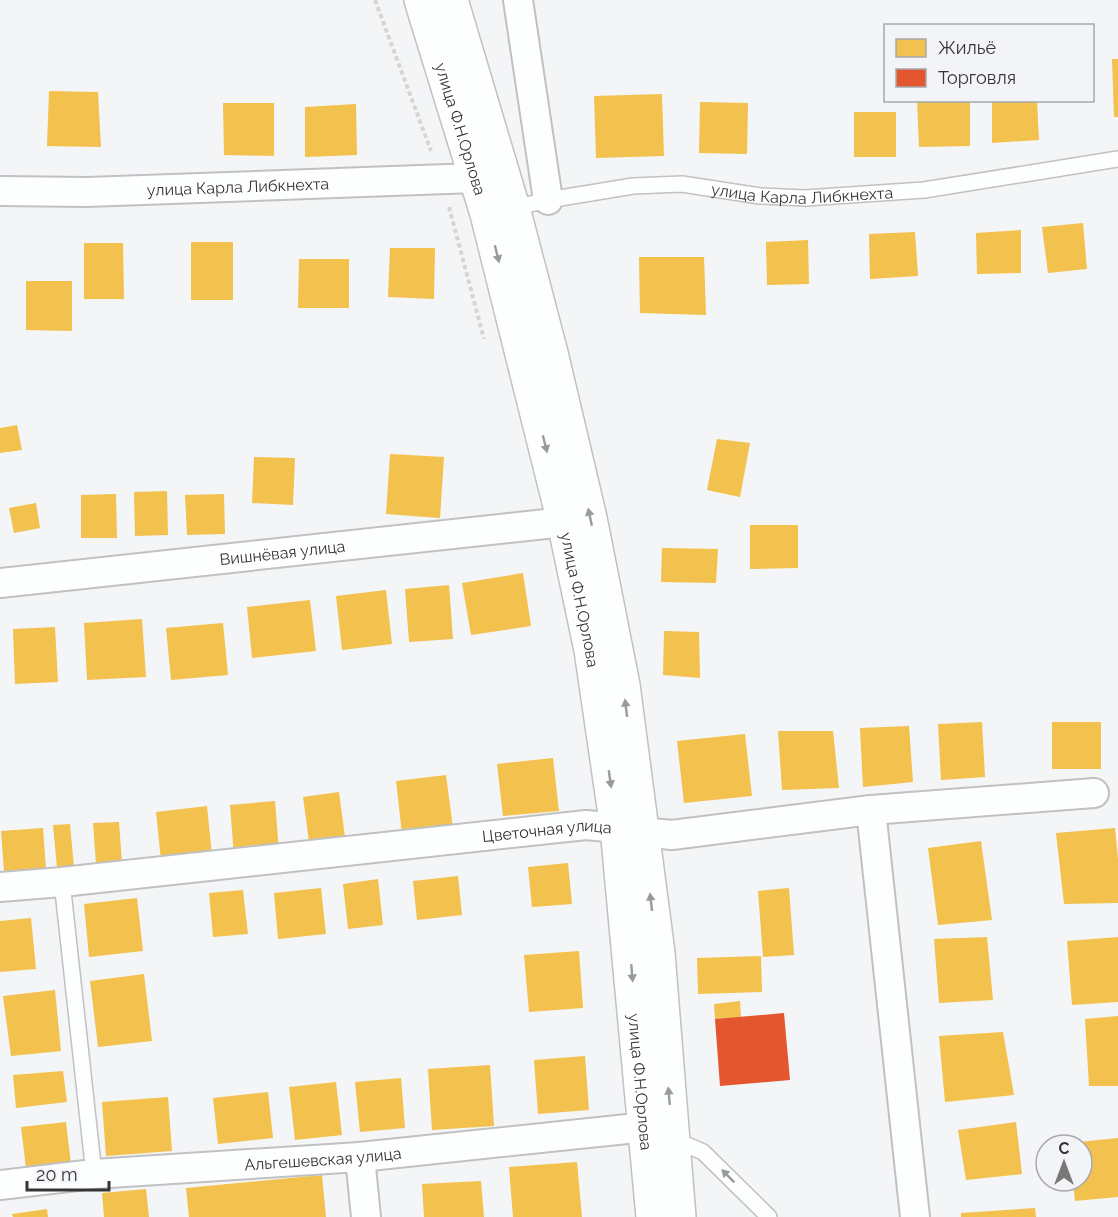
<svg xmlns="http://www.w3.org/2000/svg" width="1118" height="1217" viewBox="0 0 1118 1217" font-family="Raleway,sans-serif">
  <rect width="100%" height="100%" fill="#f4f5f6"/>
  <!-- homes -->
  <path fill="#f2c14e" d="M1112,59H1118V117H1114Z
    M49,91L98,92L101,147L47,146Z
    M662,94L664,156L596,158L594,96Z
    M917,100H970V146L919,147Z
    M992,100H1037L1039,140L992,143Z
    M700,102L748,103L747,154L699,153Z
    M223,103H274V156L224,155Z
    M356,104L357,155L305,157V107Z
    M854,112H896V157H854Z
    M1083,223L1087,269L1048,273L1042,227Z
    M1021,230V273L977,274L976,233Z
    M915,232L918,276L870,279L869,234Z
    M808,240L809,284L767,285L766,242Z
    M191,242H233V300H191Z
    M84,243H123L124,299H84Z
    M390,248H435L434,299L388,297Z
    M639,257H704L706,315L640,313Z
    M299,259H349V308H298Z
    M26,281H72V331L26,330Z
    M17,425L22,450L0,453V428Z
    M717,439L750,443L740,497L707,490Z
    M390,454L444,457L440,518L386,514Z
    M254,457L295,458L293,505L252,503Z
    M167,491L168,535L135,536L134,492Z
    M116,494L117,538H81V495Z
    M224,494L225,534L187,535L185,495Z
    M36,503L40,528L14,533L9,508Z
    M750,525H798V568L750,569Z
    M662,548L718,549L716,583L661,582Z
    M523,573L531,626L471,635L462,583Z
    M449,585L453,639L409,642L405,589Z
    M386,590L392,644L342,650L336,596Z
    M310,600L316,651L252,658L247,607Z
    M142,619L146,677L87,680L84,623Z
    M223,623L228,675L171,680L166,628Z
    M55,627L58,682L15,684L13,629Z
    M664,631L699,632L700,678L663,675Z
    M982,722L985,777L941,780L938,724Z
    M1052,722H1101V769H1052Z
    M909,726L913,782L863,787L860,728Z
    M778,731H833L839,788L782,790Z
    M745,734L752,796L684,803L677,741Z
    M553,758L559,811L503,816L497,764Z
    M446,775L453,828L402,834L396,781Z
    M339,792L345,837L309,842L303,797Z
    M275,801L279,852L234,856L230,805Z
    M207,806L212,855L161,860L156,812Z
    M119,822L122,863L96,864L93,823Z
    M70,824L74,867L57,868L53,825Z
    M43,828L46,869L4,871L1,831Z
    M1115,828L1118,859V903L1064,904L1056,833Z
    M981,841L992,920L938,925L928,848Z
    M568,863L572,904L532,907L528,867Z
    M458,876L462,915L417,920L413,881Z
    M378,879L383,925L348,929L343,884Z
    M321,888L326,934L278,939L274,893Z
    M789,888L794,955L763,957L758,891Z
    M243,890L248,934L213,937L209,893Z
    M137,898L143,951L89,957L84,904Z
    M31,918L36,969L0,972V921Z
    M987,937L993,1000L939,1003L934,939Z
    M1118,937V1002L1072,1005L1067,941Z
    M579,951L583,1008L529,1012L524,955Z
    M761,956L762,992L698,994L697,958Z
    M144,974L152,1041L98,1047L90,981Z
    M55,990L61,1051L11,1056L3,996Z
    M740,1001L741,1017L715,1019L714,1004Z
    M1118,1016V1086H1089L1085,1019Z
    M1003,1032L1014,1095L945,1102L939,1036Z
    M585,1056L589,1110L538,1114L534,1060Z
    M490,1065L494,1126L432,1130L428,1069Z
    M63,1071L67,1102L16,1108L13,1075Z
    M401,1078L405,1128L360,1132L355,1082Z
    M336,1082L342,1135L295,1140L289,1087Z
    M268,1092L273,1138L218,1144L213,1098Z
    M168,1097L172,1151L106,1156L102,1102Z
    M66,1122L71,1164L26,1168L21,1127Z
    M1016,1122L1022,1174L966,1180L958,1130Z
    M1118,1138V1197L1075,1201L1073,1181H1082V1145H1070L1069,1143Z
    M577,1162L582,1217H513L509,1167Z
    M322,1175L326,1217H189L186,1188Z
    M481,1181L484,1217H424L422,1184Z
    M146,1189L149,1217H104L102,1193Z
    M1035,1208L1036,1217H961V1213Z
    M47,1209L48,1217H13L12,1214Z"/>
  <!-- shops -->
  <path fill="#e4572e" d="M784,1013L790,1080L720,1086L715,1019Z"/>
  <g fill="none" stroke-linecap="round" stroke-linejoin="round">
    <!-- lane casing -->
    <g stroke="#c0c1c2" stroke-width="18">
      <g id="lane">
        <path id="s1" d="M513,208L548,200L633,186L682,184L760,196L805,198L924,190L1118,159"/>
        <path d="M62,882L94,1174"/>
        <path d="M673,1139L703,1152L769,1217"/>
      </g>
    </g>
    <!-- street casing -->
    <g stroke="#c0c1c2" stroke-width="32">
      <g id="street">
        <path d="M518,0L548,200"/>
        <path id="s2" d="M0,191L87,192L475,178"/>
        <path id="s3" d="M0,583L564,522"/>
        <path d="M871,810L915,1217"/>
        <path d="M642,832L672,835L871,810L1094,793"/>
        <path id="s4" d="M0,887L62,882L586,825L617,828"/>
        <path d="M360,1157L366,1217"/>
        <path id="s5" d="M0,1185L94,1174L360,1157L646,1127"/>
      </g>
    </g>
    <!-- secondary casing -->
    <g stroke="#c0c1c2" stroke-width="36">
      <g id="secondary">
        <path id="s6" d="M421,0L487,214L564,522L591,650L617,828L653,1217"/>
        <path d="M451,0L513,208L551,353L590,518L623,685L658,953L679,1217"/>
      </g>
    </g>
    <!-- path -->
    <path stroke="#d5d5d6" stroke-width="4" stroke-dasharray="4.5 3" stroke-linecap="butt" d="M375,0L431,151
      M449,207L484,339"/>
    <!-- lane -->
    <use href="#lane" stroke="#fdfefe" stroke-width="15"/>
    <!-- street -->
    <use href="#street" stroke="#fdfefe" stroke-width="28"/>
    <!-- secondary -->
    <use href="#secondary" stroke="#fdfefe" stroke-width="33"/>
  </g>
  <!-- one-way arrows -->
  <defs><path id="oneway-solid" d="M-6-.8H1V-3.2L6.5 0L1 3.2V.8H-6Z" transform="scale(1.5)"/></defs>
  <g fill="#999a9a">
    <use href="#oneway-solid" transform="translate(497 254) rotate(76)"/>
    <use href="#oneway-solid" transform="translate(545 444) rotate(76)"/>
    <use href="#oneway-solid" transform="translate(590 517) rotate(-102)"/>
    <use href="#oneway-solid" transform="translate(626 708) rotate(-97)"/>
    <use href="#oneway-solid" transform="translate(610 779) rotate(82)"/>
    <use href="#oneway-solid" transform="translate(651 902) rotate(-97)"/>
    <use href="#oneway-solid" transform="translate(632 973) rotate(85)"/>
    <use href="#oneway-solid" transform="translate(669 1096) rotate(-95)"/>
    <use href="#oneway-solid" transform="translate(728 1176) rotate(-135)"/>
  </g>
  <g text-anchor="middle" dominant-baseline="central" stroke-width="6" stroke-linejoin="round" paint-order="stroke">
    <!-- street labels -->
    <g font-size="16" fill="#353536" stroke="#f3f4f7">
      <text stroke="none"><textPath href="#s6" startOffset="135">улица Ф.Н.Орлова</textPath></text>
      <text stroke="none"><textPath href="#s2" startOffset="238">улица Карла Либкнехта</textPath></text>
      <text stroke="none"><textPath href="#s1" startOffset="292">улица Карла Либкнехта</textPath></text>
      <text stroke="none"><textPath href="#s3" startOffset="284">Вишнёвая улица</textPath></text>
      <text stroke="none"><textPath href="#s6" startOffset="621">улица Ф.Н.Орлова</textPath></text>
      <text stroke="none"><textPath href="#s4" startOffset="550">Цветочная улица</textPath></text>
      <text stroke="none"><textPath href="#s6" startOffset="1107">улица Ф.Н.Орлова</textPath></text>
      <text stroke="none"><textPath href="#s5" startOffset="324">Альгешевская улица</textPath></text>
    </g>
  </g>
  <!-- legend -->
  <rect x="884" y="24" width="210" height="78" fill="#f3f4f7" stroke="#a7a8aa" stroke-width="1.5"/>
  <rect x="896" y="39" width="30" height="18" fill="#f2c14e" stroke="#a7a8aa" stroke-width="1.5"/>
  <text x="938" y="54" font-size="18" fill="#353536">Жильё</text>
  <rect x="896" y="69" width="30" height="18" fill="#e4572e" stroke="#a7a8aa" stroke-width="1.5"/>
  <text x="938" y="84" font-size="18" fill="#353536">Торговля</text>
  <!-- north arrow -->
  <g transform="translate(1064 1163)"><circle r="28" fill="#f3f4f7" stroke="#a7a8aa" stroke-width="1.5"/>
  <path d="M0-4.5L10 22L0 15L-10 22Z" fill="#787879"/>
  <text y="-9" font-size="16" font-weight="bold" text-anchor="middle" fill="#353536">С</text>
  </g>
  <!-- scale -->
  <path d="M27 1181v9h82v-9" fill="none" stroke="#353536" stroke-width="3"/>
  <text x="36" y="1181" font-size="18" fill="#353536" stroke="#f3f4f7" stroke-width="4.5" paint-order="stroke">20 m</text>
</svg>
